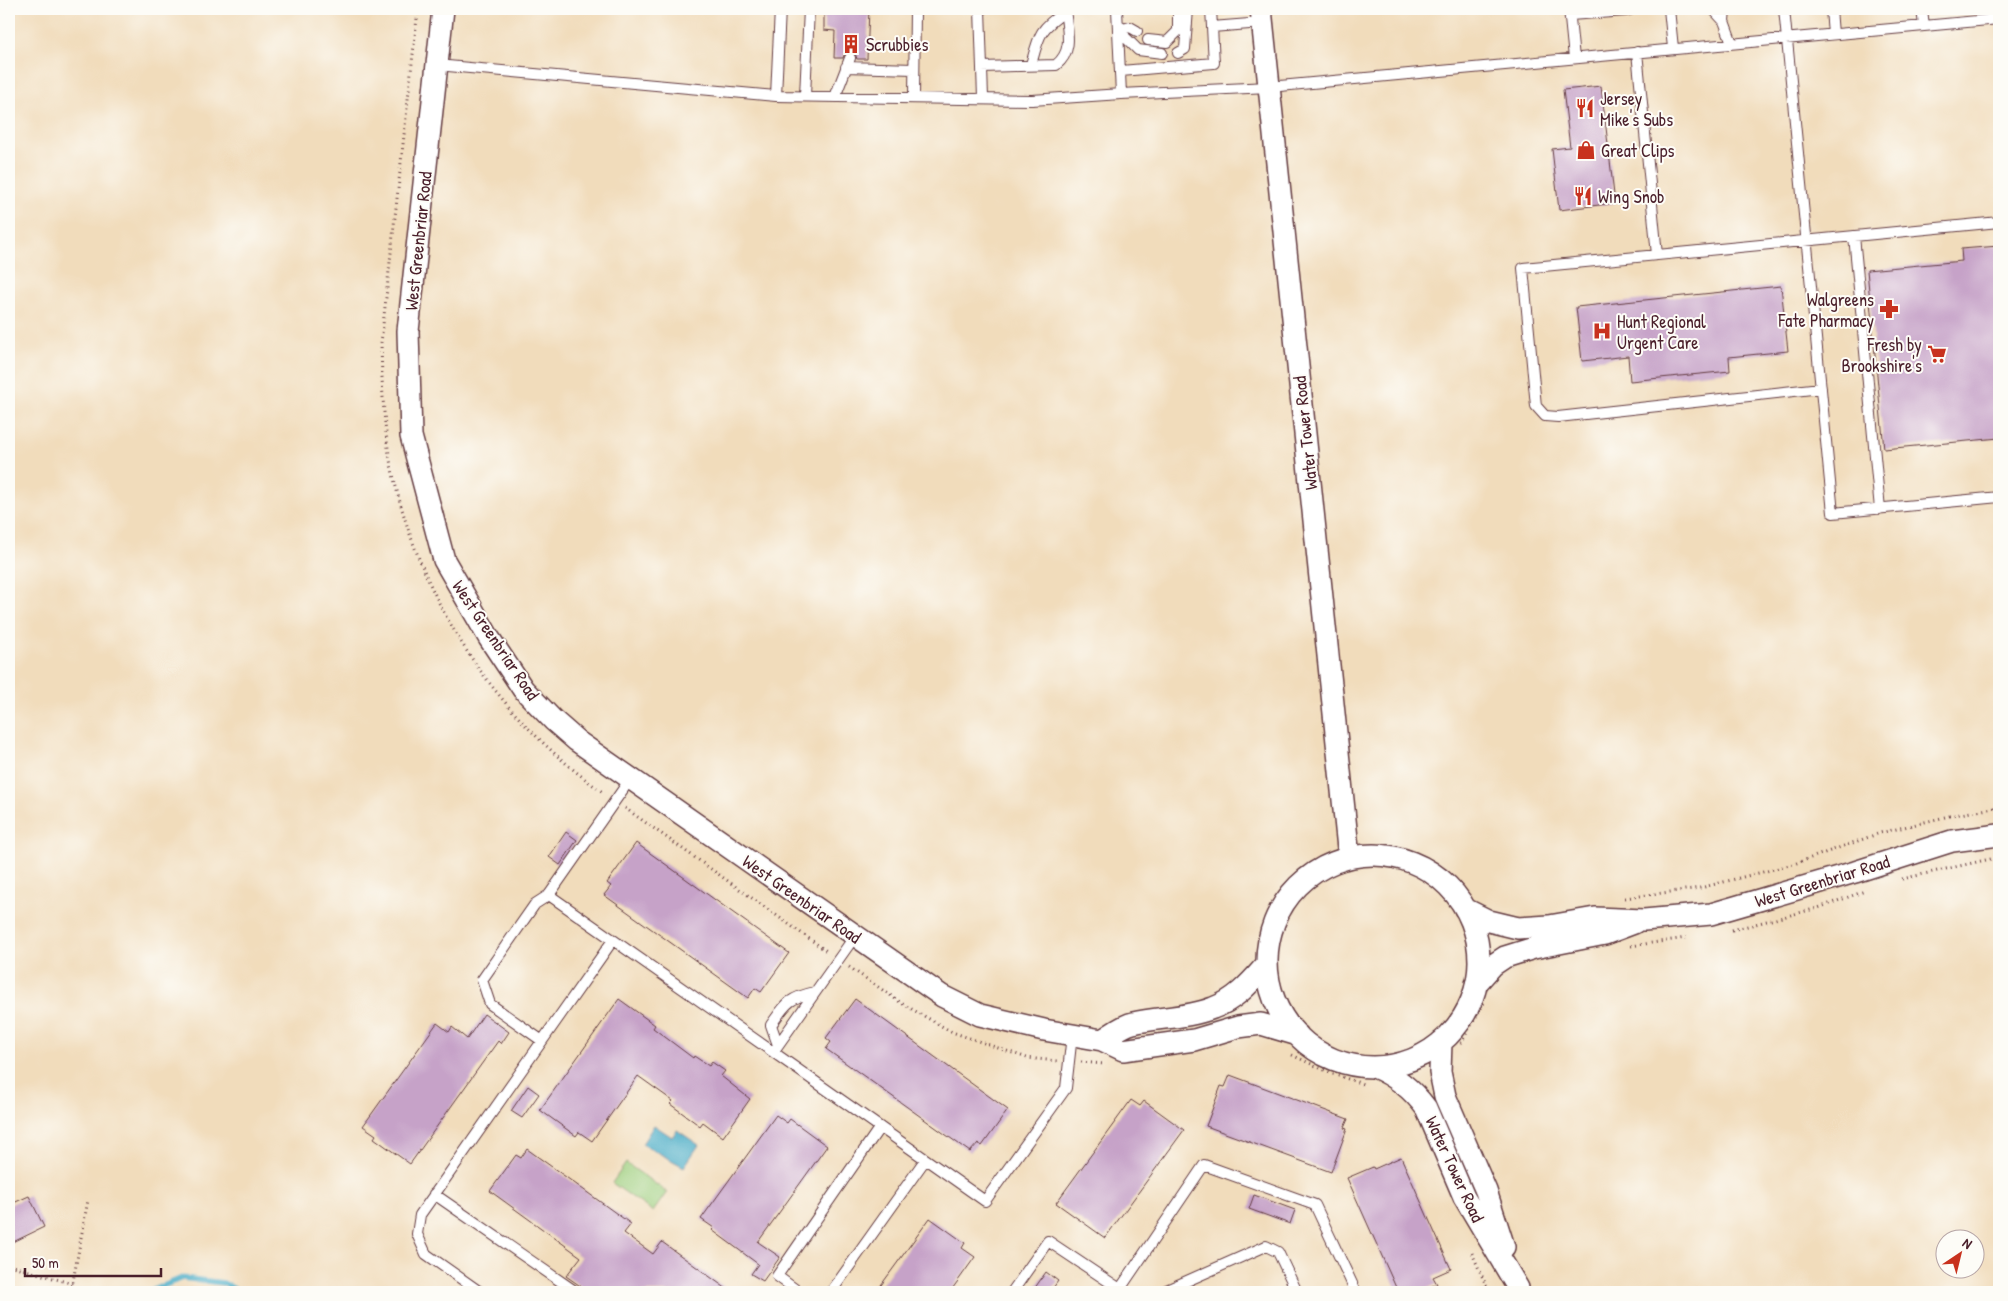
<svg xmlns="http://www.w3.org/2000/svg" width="2008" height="1301" viewBox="0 0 2008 1301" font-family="'Patrick Hand',sans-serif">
  <rect width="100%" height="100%" fill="#fdfcf7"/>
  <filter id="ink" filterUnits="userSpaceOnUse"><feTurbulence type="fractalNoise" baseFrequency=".02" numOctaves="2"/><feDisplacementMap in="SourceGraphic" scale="10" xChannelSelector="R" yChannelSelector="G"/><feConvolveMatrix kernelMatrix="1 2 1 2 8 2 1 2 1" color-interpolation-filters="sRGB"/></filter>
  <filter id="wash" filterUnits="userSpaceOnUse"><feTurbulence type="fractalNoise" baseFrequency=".0096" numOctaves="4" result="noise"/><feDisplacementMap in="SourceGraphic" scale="20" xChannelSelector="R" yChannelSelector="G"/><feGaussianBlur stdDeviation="1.12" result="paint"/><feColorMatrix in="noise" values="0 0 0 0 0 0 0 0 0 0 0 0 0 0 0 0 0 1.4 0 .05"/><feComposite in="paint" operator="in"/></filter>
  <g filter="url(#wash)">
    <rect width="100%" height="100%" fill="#f1dcbb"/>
    <!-- green -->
    <path fill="#9dce7d" stroke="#747654" d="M626,1163L667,1192L653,1212L612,1183Z"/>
    <!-- water -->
    <path fill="#47abc6" stroke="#486578" d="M654,1125L672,1137L677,1130L699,1145L684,1167L642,1144Z"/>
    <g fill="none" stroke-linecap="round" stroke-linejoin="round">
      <!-- stream -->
      <path stroke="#47abc6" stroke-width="5.5" d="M149,1292L182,1278L223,1283L240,1292"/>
    </g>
    <g id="blocks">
      <!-- building -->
      <path fill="#c6a2c8" d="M824,9H869L867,59H857L855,53L849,51L845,53L843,58H834L835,31L824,30Z
        M1601,86L1615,203L1559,210L1552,149L1570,147L1563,90Z
        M1999,246V438L1884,449L1867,270L1962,261L1961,249Z
        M1781,286L1788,351L1729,357L1730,371L1630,381L1628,356L1582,361L1576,307Z
        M566,832L577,840L560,865L549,857Z
        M636,843L789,953L761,992L755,988L748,998L604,895L611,886L607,883Z
        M619,999L655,1025L653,1028L693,1058L694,1056L709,1066L712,1062L725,1071L721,1076L750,1099L723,1137L703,1122L700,1126L670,1104L673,1101L638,1076L592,1141L579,1132L576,1136L540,1110Z
        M855,999L1008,1110L982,1146L978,1143L970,1152L826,1049L831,1042L826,1038Z
        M484,1014L509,1032L501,1044L498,1041L410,1164L374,1138L376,1135L363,1126L437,1023L449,1032L452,1027L467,1039Z
        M1230,1075L1348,1119L1344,1128L1347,1129L1331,1172L1206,1126L1221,1086L1225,1087Z
        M528,1086L539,1094L522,1118L511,1111Z
        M1131,1100L1140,1106L1144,1101L1184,1130L1105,1238L1056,1203Z
        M776,1115L787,1123L790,1119L827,1146L758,1242L780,1257L763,1281L751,1274L758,1264L712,1230L714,1228L701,1219Z
        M527,1149L631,1224L624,1233L653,1254L662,1242L731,1292H589L566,1276L581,1257L490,1191L516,1155L521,1158Z
        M1401,1157L1451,1269L1433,1277L1437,1284L1419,1292H1398L1347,1178L1373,1167L1374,1169Z
        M1254,1195L1295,1210L1290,1224L1249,1209Z
        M29,1196L44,1227L9,1244V1205Z
        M930,1218L965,1243L962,1248L975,1257L950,1292H876Z
        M1046,1272L1058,1281L1050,1292H1032Z"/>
    </g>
  </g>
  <g filter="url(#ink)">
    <use href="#blocks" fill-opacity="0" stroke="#633b41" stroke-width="1"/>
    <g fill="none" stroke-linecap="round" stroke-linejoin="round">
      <!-- service casing -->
      <g stroke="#633b41" stroke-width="12">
        <path id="service" d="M980,9L983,98
          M1117,9L1121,94L1269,87L1999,19
          M1211,9L1212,27L1262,23
          M1569,9L1574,58
          M1669,9L1673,48
          M1713,9L1724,21
          M1725,9L1724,21L1732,43
          M1784,9L1833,513L1999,497
          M1831,9L1833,34
          M1922,9L1924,26
          M1570,15L1626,11L1632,9
          M1121,27L1125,37L1138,50L1162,53
          M1123,29L1130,27L1137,31
          M1148,40L1167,42L1178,31V9
          M1637,52L1657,255
          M1178,53L1185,49L1188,9
          M437,65L776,96L1032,100L1121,94
          M1031,65C1039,35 1039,29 1066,11
          M846,67L914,69
          M982,67L1056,65C1074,51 1067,30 1065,9
          M1121,71L1214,63L1212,27
          M776,96L780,9
          M805,96L809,9
          M835,97L850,58
          M914,98L915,9
          M1854,236L1880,509
          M1821,388L1558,417L1545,416L1536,406L1523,268L1999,222
          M631,778L549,895L773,1052
          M855,936L773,1052L985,1201L1066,1088L1072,1035
          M541,1040L490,1004L482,980L535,904L549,895
          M778,1045L771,1025C786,1004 788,998 815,992
          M434,1194L576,1292
          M480,1292L426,1254L417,1234L420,1215L613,940
          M799,1292L777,1276L880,1127
          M831,1292L925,1160
          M1012,1292L1048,1241L1120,1289L1204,1165L1315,1205L1356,1292
          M1162,1292L1266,1246L1278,1252L1297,1292"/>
      </g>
      <!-- minor casing -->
      <g stroke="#633b41" stroke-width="24">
        <path id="minor" d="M443,9L408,331L411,436L444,560L489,638L523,689L553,720L577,741L942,996L980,1015L1044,1030L1102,1040L1123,1050L1194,1040L1238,1027L1261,1024L1298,1035
          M1261,9L1349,858
          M1267 961a106 106 0 1 1 212 0a106 106 0 1 1-212 0Z
          M1465,909L1489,921L1518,928L1549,926L1595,918L1644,920L1711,914L1855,872L1952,841L1999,835
          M1476,984L1493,965L1505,957L1534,948L1605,934L1634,923
          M1102,1040C1112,1034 1123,1025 1133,1023C1160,1017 1187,1018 1213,1008C1236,1000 1251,982 1267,964
          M1441,1042L1440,1072L1445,1096L1486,1191L1504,1247
          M1374,1067C1396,1076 1412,1089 1426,1108L1464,1197L1518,1288"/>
      </g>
      <!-- path -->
      <path stroke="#633b41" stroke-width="3" stroke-dasharray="1 4" stroke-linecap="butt" d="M418,9L381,343C382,382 383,421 390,460C417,596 490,712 604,793
        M625,808L828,952
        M1902,879L1999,857
        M1625,898L1700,888L1794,864L1880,833L1949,816L1999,807
        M1732,930L1818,908L1865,891
        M1631,946L1686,938
        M849,967L903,1004L952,1032L1027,1058L1057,1061
        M1461,1043L1485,1001
        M1292,1055L1333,1074L1363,1084
        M1081,1062L1104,1064
        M1472,1253L1489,1292
        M9,1265L73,1284
        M71,1292L88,1200"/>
      <!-- service -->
      <use href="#service" stroke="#fff" stroke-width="10"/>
      <!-- minor -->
      <use href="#minor" stroke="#fff" stroke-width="21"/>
    </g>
  </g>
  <!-- icons -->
  <defs>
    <g id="building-bare" transform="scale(1.5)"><path d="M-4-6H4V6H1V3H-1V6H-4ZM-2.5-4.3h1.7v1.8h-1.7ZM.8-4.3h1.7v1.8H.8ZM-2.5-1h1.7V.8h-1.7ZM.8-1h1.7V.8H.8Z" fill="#c8321e" stroke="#fdfcf7" stroke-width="2.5" paint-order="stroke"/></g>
    <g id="restaurant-bare" transform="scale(1.5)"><path d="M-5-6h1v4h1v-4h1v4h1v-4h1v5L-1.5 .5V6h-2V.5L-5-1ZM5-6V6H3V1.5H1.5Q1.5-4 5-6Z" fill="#c8321e" stroke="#fdfcf7" stroke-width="2.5" paint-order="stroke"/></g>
    <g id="shop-bare" transform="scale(1.5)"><path d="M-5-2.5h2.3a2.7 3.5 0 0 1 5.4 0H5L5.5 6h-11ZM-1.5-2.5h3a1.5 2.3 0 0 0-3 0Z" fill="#c8321e" stroke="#fdfcf7" stroke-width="2.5" paint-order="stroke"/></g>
    <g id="pharmacy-bare" transform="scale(1.5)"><path d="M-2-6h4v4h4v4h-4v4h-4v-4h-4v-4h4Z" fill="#c8321e" stroke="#fdfcf7" stroke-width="2.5" paint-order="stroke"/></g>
    <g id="hospital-bare" transform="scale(1.5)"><path d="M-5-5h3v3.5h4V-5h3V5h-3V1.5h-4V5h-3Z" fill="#c8321e" stroke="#fdfcf7" stroke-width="2.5" paint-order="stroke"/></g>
    <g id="supermarket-bare" transform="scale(1.5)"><path d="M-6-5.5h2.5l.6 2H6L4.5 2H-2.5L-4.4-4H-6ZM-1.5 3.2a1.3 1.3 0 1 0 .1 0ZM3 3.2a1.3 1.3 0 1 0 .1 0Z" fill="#c8321e" stroke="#fdfcf7" stroke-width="2.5" paint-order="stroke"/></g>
  </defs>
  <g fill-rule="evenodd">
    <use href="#building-bare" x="851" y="44"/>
    <use href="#restaurant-bare" x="1585" y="108"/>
    <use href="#shop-bare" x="1586" y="150"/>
    <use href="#restaurant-bare" x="1583" y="196"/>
    <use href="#pharmacy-bare" x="1889" y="309"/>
    <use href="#hospital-bare" x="1602" y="331"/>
    <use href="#supermarket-bare" x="1937" y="354"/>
  </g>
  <g text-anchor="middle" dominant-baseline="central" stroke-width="4" stroke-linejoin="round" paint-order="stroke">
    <!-- poi labels -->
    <g font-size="18" fill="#4a1f2b" stroke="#fdfcf7" text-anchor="start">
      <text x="866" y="44">Scrubbies</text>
      <text x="1600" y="98">Jersey<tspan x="1600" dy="21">Mike's Subs</tspan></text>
      <text x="1601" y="150">Great Clips</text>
      <text x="1598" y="196">Wing Snob</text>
      <text x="1874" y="299" text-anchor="end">Walgreens<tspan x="1874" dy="21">Fate Pharmacy</tspan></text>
      <text x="1617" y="321">Hunt Regional<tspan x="1617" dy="21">Urgent Care</tspan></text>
      <text x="1922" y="344" text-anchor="end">Fresh by<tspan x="1922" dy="21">Brookshire's</tspan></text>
    </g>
    <!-- street labels -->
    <g font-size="18" fill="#4a1f2b" stroke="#fdfcf7">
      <text transform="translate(418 241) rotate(-84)">West Greenbriar Road</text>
      <text transform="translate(1305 433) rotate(-96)">Water Tower Road</text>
      <text transform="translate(496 640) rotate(56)">West Greenbriar Road</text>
      <text transform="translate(1822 881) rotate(-17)">West Greenbriar Road</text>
      <text transform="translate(802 899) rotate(35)">West Greenbriar Road</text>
      <text transform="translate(1455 1169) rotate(65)">Water Tower Road</text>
    </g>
  </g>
  <!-- margin -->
  <rect width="2008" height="1301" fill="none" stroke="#fdfcf7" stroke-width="30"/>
  <!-- north arrow -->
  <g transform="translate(1960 1254) rotate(35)"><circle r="24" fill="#fdfcf7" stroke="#b5a4a5"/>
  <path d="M0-4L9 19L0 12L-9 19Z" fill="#c8321e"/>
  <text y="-8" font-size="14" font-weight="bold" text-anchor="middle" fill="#4a1f2b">N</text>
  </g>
  <!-- scale -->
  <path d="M25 1268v8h136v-8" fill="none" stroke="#4a1f2b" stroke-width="2.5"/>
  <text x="32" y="1268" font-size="15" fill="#4a1f2b" stroke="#fdfcf7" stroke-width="4" paint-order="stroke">50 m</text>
</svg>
